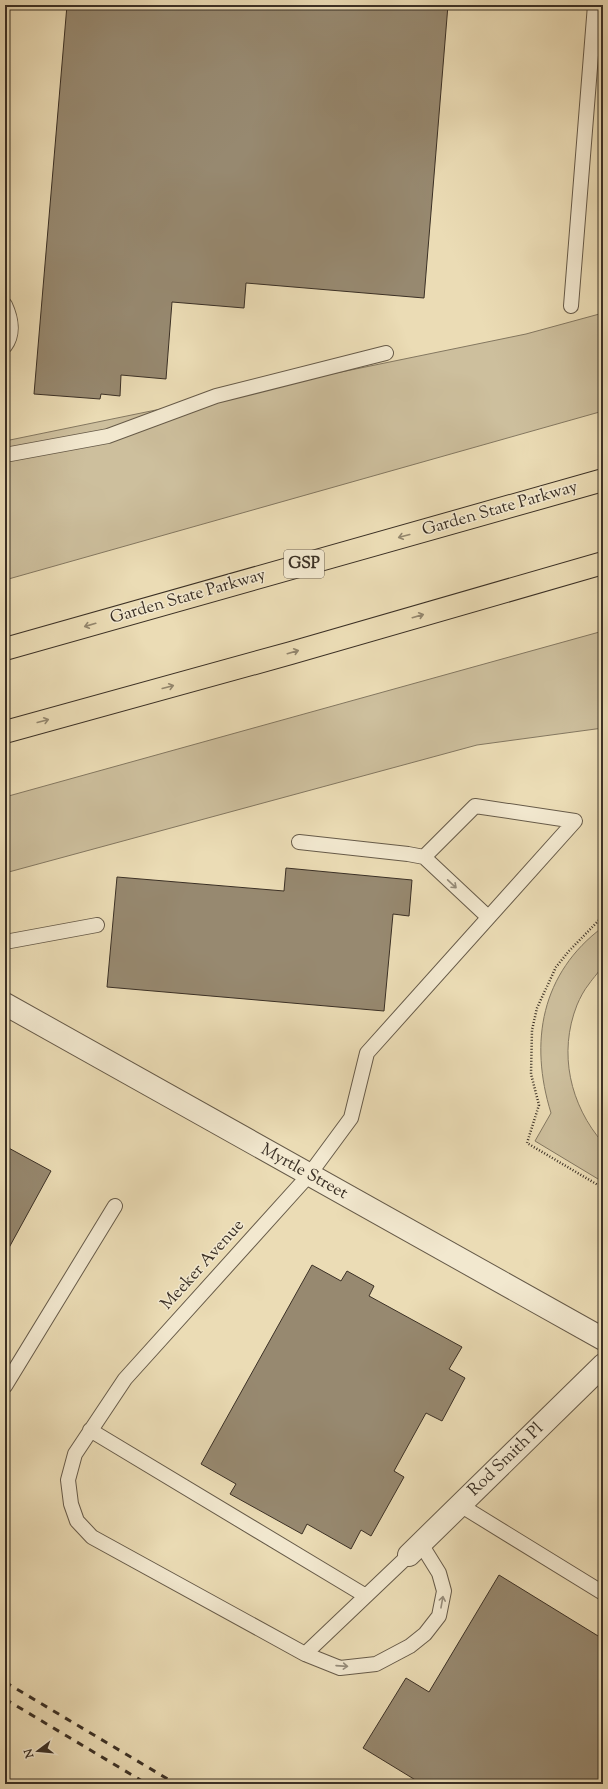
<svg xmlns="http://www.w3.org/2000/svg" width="608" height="1789" viewBox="0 0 608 1789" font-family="'Sorts Mill Goudy',serif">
  <rect width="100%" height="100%" fill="#ebdcb5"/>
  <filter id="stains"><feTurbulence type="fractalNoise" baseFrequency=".005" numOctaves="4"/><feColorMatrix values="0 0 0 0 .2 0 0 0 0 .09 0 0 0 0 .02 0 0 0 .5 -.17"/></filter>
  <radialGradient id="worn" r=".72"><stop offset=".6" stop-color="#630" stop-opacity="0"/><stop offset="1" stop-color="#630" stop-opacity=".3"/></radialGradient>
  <!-- green -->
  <path fill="#cdbf9d" stroke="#847861" d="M603,313V411L5,580V441L526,334Z
    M603,631V728L477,745L5,873V797Z
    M603,927C603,938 606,953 603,964C601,970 593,978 589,984C584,990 580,998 577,1005C558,1053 570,1105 603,1143V1182L535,1141L551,1113C529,1042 541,973 603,927Z"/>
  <!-- building -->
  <path fill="#978970" stroke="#3b3025" d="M67,5H448L424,298L246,283L244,308L172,302L166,379L121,375L120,396L101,394L100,399L34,394Z
    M286,868L412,880L409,916L393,914L384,1011L107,987L117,877L284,891Z
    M5,1146L51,1171L5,1255Z
    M312,1265L341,1281L347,1271L374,1286L369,1296L462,1347L449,1369L465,1378L442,1421L426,1413L394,1471L404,1477L371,1536L361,1530L351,1549L307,1524L302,1534L230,1494L236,1484L201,1464Z
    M499,1575L603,1639V1784H422L363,1748L406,1678L429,1692Z"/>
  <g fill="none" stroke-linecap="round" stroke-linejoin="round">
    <!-- lane casing -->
    <g stroke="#675b49" stroke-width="16">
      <path id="lane" d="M5,305C11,318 14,334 5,346
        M571,306L595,5
        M5,455L108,436L216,396L386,353
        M299,842L408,854L424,857L488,917
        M5,942L97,925
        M5,1386L115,1206
        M90,1430L366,1596
        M460,1505L603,1593
        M409,1555L305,1654L92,1537L77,1521L71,1504L68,1480L75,1454L125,1379L309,1175L351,1118L367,1053L575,821L475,806L424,857
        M305,1654L340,1668L376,1664L410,1646L425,1634L439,1616L444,1591L439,1573L421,1544"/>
    </g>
    <!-- street casing -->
    <g stroke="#675b49" stroke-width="24">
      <path id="street" d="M5,1004L603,1339
        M409,1555L603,1365"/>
    </g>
    <!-- highway casing -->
    <g stroke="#3b3025" stroke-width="24">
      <path id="highway" d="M5,649L603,480
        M5,732L291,653L603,563"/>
    </g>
    <!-- path -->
    <path stroke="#3b3025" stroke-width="2.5" stroke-dasharray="1 2" stroke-linecap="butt" d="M603,916L569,951L556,967L537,1008L532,1030L531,1074L539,1105L527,1143L603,1188"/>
    <!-- lane -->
    <use href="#lane" stroke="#f2e8cf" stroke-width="14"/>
    <!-- street -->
    <use href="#street" stroke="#f2e8cf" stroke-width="22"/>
    <!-- highway -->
    <use href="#highway" stroke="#ebdcb5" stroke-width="22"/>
    <!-- rail -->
    <path stroke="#3b3025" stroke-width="3" stroke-dasharray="7 7" stroke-linecap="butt" d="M5,1682L176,1784
      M5,1699L147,1784"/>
  </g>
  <!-- one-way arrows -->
  <defs><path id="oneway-shaft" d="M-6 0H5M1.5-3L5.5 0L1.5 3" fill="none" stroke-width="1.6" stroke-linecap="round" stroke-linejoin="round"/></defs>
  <g stroke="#93866d">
    <use href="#oneway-shaft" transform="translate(404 536) rotate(165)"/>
    <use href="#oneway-shaft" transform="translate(418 616) rotate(-16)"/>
    <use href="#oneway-shaft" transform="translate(90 625) rotate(164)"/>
    <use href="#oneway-shaft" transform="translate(293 652) rotate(-16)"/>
    <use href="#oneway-shaft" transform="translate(168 687) rotate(-15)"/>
    <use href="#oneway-shaft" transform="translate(43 721) rotate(-15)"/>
  </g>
  <g stroke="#968c7a">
    <use href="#oneway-shaft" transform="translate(452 884) rotate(43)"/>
    <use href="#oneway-shaft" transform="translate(442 1602) rotate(-80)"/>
    <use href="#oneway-shaft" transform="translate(342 1666) rotate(4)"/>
  </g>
  <g text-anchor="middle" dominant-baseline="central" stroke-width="3" stroke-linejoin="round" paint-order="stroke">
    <!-- shield labels -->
    <rect fill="#f2e8cf" stroke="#726758" stroke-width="1" x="284" y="550" width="40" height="28" rx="3"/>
    <g font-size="16" font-weight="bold" fill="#3b3025">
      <text x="304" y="564">GSP</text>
    </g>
    <!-- street labels -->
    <g font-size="17" fill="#3b3025" stroke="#f2e8cf">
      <text transform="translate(500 509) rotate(-16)">Garden State Parkway</text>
      <text transform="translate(188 597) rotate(-16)">Garden State Parkway</text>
      <text transform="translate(304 1172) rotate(29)">Myrtle Street</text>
      <text transform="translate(203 1265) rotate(-48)">Meeker Avenue</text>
      <text transform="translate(506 1460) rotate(-44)">Rod Smith Pl</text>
    </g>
  </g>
  <!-- margin -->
  <rect width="608" height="1789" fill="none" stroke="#ebdcb5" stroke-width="20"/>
  <rect x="6" y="6" width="596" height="1777" fill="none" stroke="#3b3025" stroke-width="2"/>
  <rect x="10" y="10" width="588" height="1769" fill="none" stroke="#3b3025"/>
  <!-- north arrow -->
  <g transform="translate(38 1751) rotate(254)" stroke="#f2e8cf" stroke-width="3" paint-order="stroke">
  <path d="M0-3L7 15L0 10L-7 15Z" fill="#3b3025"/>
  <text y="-6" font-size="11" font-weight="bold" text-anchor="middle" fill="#3b3025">N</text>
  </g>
  <rect width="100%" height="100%" filter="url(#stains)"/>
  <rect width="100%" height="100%" fill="url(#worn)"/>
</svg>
